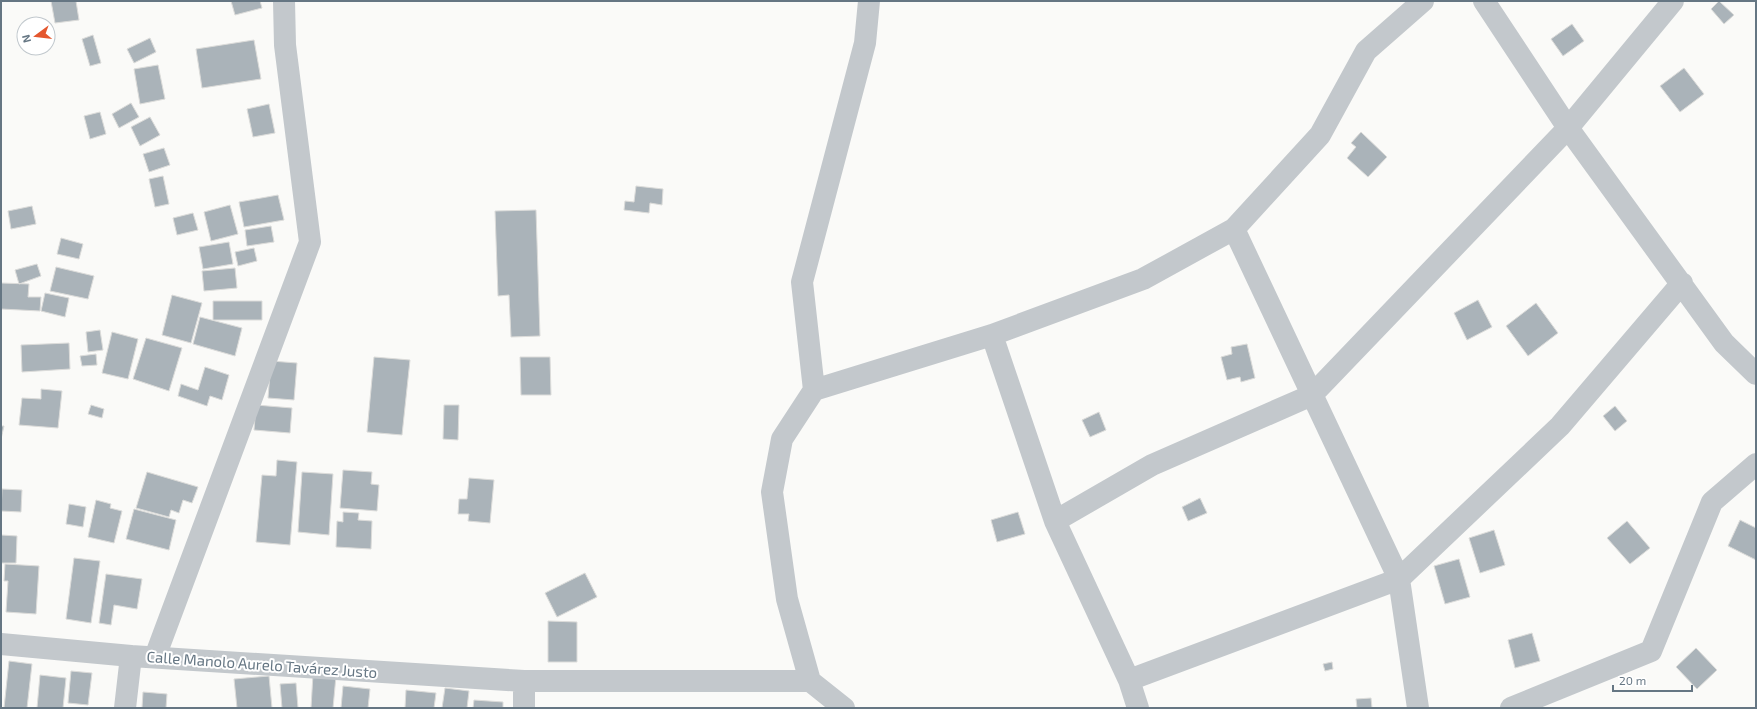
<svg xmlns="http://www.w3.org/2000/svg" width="1757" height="709" viewBox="0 0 1757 709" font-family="'Exo 2',sans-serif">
  <rect width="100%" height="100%" fill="#fafaf8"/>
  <!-- building -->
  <path fill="#aab3b9" stroke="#dcdcda" d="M51,1H76L79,20L55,23Z
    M231,1H260L262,8L235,15Z
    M1719,1L1734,15L1724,24L1711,9Z
    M1572,24L1584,41L1563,56L1551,39Z
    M93,35L101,63L90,66L82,39Z
    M150,38L156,52L134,63L127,49Z
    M254,40L261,79L202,88L196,49Z
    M158,65L165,99L140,104L134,69Z
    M1684,68L1704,94L1680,112L1660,86Z
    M131,103L139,117L119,128L112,114Z
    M269,104L275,133L253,137L247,109Z
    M100,112L106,134L90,139L84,116Z
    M150,117L160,135L140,146L131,127Z
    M1361,132L1387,157L1368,177L1347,158L1356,147L1351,143Z
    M164,148L170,165L149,172L143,154Z
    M163,176L169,204L155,207L149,179Z
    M636,186L663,189L662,205L650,203L649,213L624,210L625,201L634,202Z
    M278,195L284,220L244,227L239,202Z
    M230,205L238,234L211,241L204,212Z
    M32,206L36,224L11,229L8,211Z
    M536,210L540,336L511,337L509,295L498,296L495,211Z
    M193,213L198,230L177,235L173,218Z
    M271,226L274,242L247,246L245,230Z
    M61,238L83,244L79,259L57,254Z
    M229,242L233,264L203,269L199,247Z
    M254,248L257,261L238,266L235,252Z
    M37,264L41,276L19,284L15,270Z
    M56,267L94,276L88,299L50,291Z
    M235,268L237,288L204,291L202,271Z
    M1,283L29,284L28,297H41L40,311L1,309Z
    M45,293L69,298L65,317L41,311Z
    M172,295L202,303L191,343L162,335Z
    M1478,300L1492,327L1467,340L1454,313Z
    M213,301H262V320H213Z
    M1536,303L1558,333L1528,356L1506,326Z
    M200,317L242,328L235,356L193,344Z
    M100,330L103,350L88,352L86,332Z
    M112,332L138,339L128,379L102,373Z
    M146,338L182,348L169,391L133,379Z
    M69,343L70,369L22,372L21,345Z
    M1247,344L1255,378L1241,382L1240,377L1227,380L1221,357L1232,354L1231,347Z
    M96,354L97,365L82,366L80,356Z
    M374,357L410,360L402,435L367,432Z
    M520,357H550L551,395H521Z
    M271,361L297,363L294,400L268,398Z
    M205,367L229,375L222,400L210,396L207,406L178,396L181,384L198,390Z
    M41,389L62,391L58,428L19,425L22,398L41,399Z
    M91,405L104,409L102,418L88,414Z
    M256,405L292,408L290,433L254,430Z
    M444,405H459L458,440L443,439Z
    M1615,406L1627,421L1615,431L1603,416Z
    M1099,412L1106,430L1090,437L1082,420Z
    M1,426H4L1,439Z
    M277,460L297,462L290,545L256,542L262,475L276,476Z
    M343,470L372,472L371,484L379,485L377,511L340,508Z
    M147,472L198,487L192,503L183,500L179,513L171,510L169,517L136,508Z
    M302,472L333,474L329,535L298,532Z
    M469,478L494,480L490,523L468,521L469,514H458L459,499H467Z
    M2,489L22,490L21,512L1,511Z
    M1200,498L1207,513L1188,521L1182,507Z
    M96,500L111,504L110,508L122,511L114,543L88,537Z
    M69,504L86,507L83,527L66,524Z
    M134,509L176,520L169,550L126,539Z
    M343,512L359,513L358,520L372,521L371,549L336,547L337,521L343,522Z
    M1018,512L1025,534L997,542L991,520Z
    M1740,520L1756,528V560L1728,546Z
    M1627,521L1650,548L1630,564L1607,538Z
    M1494,530L1505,565L1480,573L1469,538Z
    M1,535L17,536L16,563H1Z
    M74,558L100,561L91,623L66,619Z
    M1459,559L1470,597L1445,604L1434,566Z
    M5,564L39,566L36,614L6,612L8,581H4Z
    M585,573L597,597L557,617L545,593Z
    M106,574L142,579L137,609L114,605L111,625L99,623Z
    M548,621L577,622V662H548Z
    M1532,633L1540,661L1515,668L1508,640Z
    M1696,648L1717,670L1697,689L1676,667Z
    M9,661L32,664L27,708H4Z
    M1332,662L1333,669L1325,671L1323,664Z
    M71,671L92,673L88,705L68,703Z
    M313,674L336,676L333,708H311Z
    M40,675L66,678L63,708H37Z
    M269,676L272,708H237L234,679Z
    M296,683L298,708H282L280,684Z
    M343,686L370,689L368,708H341Z
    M445,688L469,691L467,708H442Z
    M406,690L436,693L434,708H405Z
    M143,692L167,694L166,708H142Z
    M1371,698L1372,708H1357L1356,699Z
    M474,700L503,702V708H473Z"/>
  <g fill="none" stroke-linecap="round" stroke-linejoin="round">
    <!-- minor -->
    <path stroke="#c3c8cc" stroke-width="22" d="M1484,1L1568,128L1724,343L1756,374
      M1234,229L1399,579L1418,708
      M992,335L1055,521L1129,680L1138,708
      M814,390L802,282L865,43L869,1
      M1055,521L1152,465L1312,395L1568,128L1673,1
      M1,644L131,656L524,681H810
      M155,657L310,242L285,45L284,1
      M1129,680L1399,579L1560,426L1682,283
      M125,708L131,656
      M524,708V681
      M844,708L810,681L787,599L772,492L782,439L814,390L992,335L1143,279L1234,229L1320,135L1366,51L1423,1
      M1511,708L1651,651L1712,502L1756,464"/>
  </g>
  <g text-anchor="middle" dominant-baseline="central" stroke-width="4" stroke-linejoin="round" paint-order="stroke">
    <!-- street labels -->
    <g font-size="15" fill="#657683" stroke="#fff">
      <text transform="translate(262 664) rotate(4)">Calle Manolo Aurelo Tavárez Justo</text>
    </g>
  </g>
  <!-- border -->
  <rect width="1757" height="709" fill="none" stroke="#657683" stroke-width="4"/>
  <!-- north arrow -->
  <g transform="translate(36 36) rotate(255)"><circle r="19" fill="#ffffff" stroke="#c1c8cd"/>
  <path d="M0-3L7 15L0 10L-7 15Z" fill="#e4572e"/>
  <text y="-6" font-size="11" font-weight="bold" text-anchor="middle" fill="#657683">N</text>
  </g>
  <!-- scale -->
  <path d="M1613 685v6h79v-6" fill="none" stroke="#657683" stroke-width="2"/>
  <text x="1619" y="685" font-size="12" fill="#657683" stroke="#ffffff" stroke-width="3" paint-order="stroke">20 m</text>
</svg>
